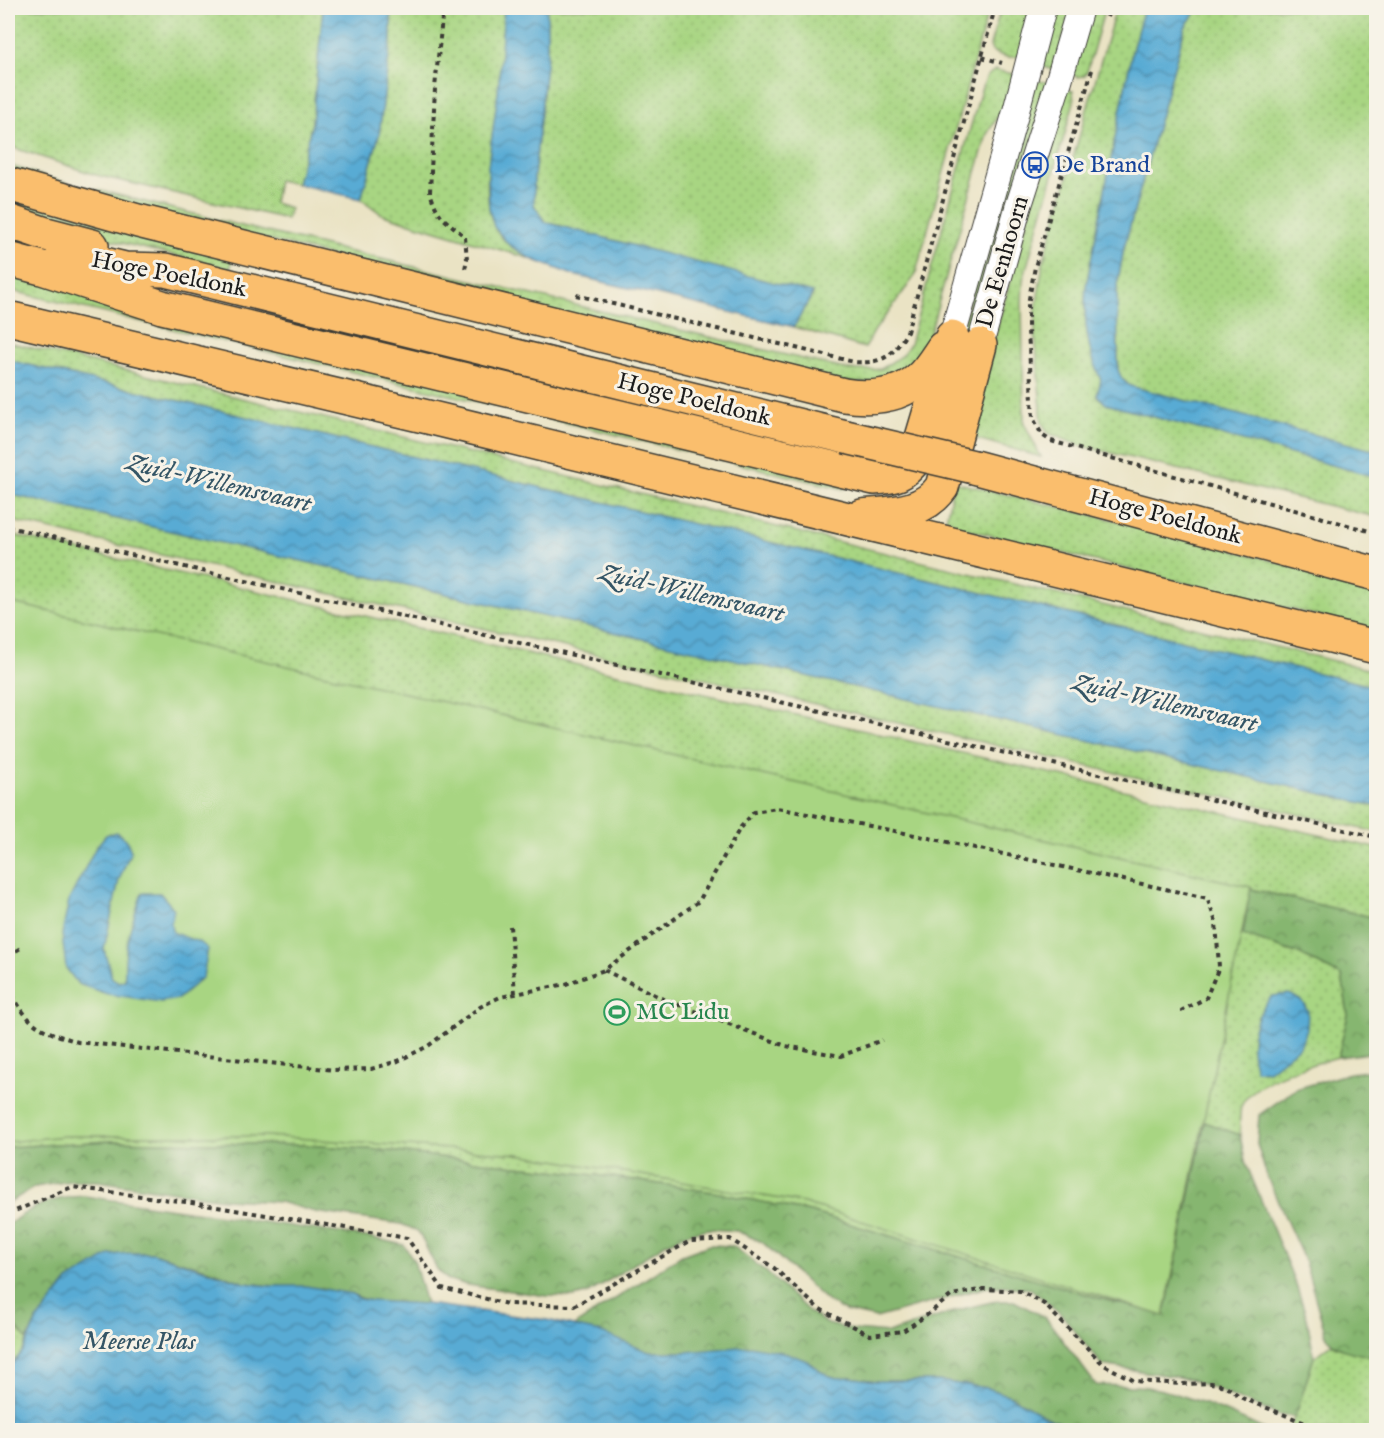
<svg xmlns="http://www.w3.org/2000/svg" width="1384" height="1438" viewBox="0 0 1384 1438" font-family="'IM FELL English',serif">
  <defs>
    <pattern id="grass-dots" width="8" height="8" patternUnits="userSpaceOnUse" patternTransform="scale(1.5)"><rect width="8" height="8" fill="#a8d582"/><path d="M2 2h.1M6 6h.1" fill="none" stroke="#90b670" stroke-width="1.8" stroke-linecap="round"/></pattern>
    <pattern id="forest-crowns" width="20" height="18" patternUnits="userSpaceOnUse" patternTransform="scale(1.5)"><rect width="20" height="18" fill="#86b670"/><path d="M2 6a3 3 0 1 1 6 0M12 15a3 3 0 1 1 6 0" fill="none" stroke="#6d935b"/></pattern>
    <pattern id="water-waves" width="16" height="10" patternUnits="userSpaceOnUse" patternTransform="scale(1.5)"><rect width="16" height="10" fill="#59abd4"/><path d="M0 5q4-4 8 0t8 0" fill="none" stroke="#498aab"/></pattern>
  </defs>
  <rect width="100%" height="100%" fill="#f7f3e8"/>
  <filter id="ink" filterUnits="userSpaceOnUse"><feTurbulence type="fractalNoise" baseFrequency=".0167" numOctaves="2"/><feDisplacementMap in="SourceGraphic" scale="12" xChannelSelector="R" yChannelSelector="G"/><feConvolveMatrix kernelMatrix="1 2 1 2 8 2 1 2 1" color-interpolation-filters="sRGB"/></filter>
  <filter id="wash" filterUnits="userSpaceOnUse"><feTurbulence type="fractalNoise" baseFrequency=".008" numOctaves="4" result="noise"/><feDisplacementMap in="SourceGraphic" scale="24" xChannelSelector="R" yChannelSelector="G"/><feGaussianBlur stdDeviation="1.35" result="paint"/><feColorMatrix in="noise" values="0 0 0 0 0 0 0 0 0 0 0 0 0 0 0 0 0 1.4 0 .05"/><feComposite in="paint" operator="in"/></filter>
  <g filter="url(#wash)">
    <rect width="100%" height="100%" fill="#eae3c4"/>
    <!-- grass -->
    <path fill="url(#grass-dots)" stroke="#62784f" stroke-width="1.5" d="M8,8H323L312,123L297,184L278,180L274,203L290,208L287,219L96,175L8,146Z
      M391,8H504C502,36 502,66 498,94C494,131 479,192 494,226C501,242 517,250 531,259L383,215L361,199L379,135L391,40Z
      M547,8H989L915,276L875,330L865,348L794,327L813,294L545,222L534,205V177L547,55Z
      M1001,8H1037L1023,54C1012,60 1003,57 992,51L990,46Z
      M1051,8H1072L1054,70L1035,64Z
      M1087,8H1105L1087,72L1084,76L1077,77L1071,73Z
      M1116,8H1144L1133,47L1086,286C1083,319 1087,350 1101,380L1097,396L1106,404L1376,477V517L1078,445L1048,433L1042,423L1035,332L1036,309L1043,263Z
      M1198,8H1376V451L1130,386L1122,379L1118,371L1117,286L1124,248L1185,27Z
      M995,70L1018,75L1005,105L987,134L925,350C896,385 880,384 837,382L8,175V165L53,179L246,227L849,370H871L881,369L902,355L910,344L981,90L987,76Z
      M1031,79L1049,83L950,432L934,429Z
      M1064,88L1073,91L1074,102L1023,280L1022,304L1024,423L1041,457L967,436Z
      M8,194L233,258L230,269L52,226L8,209Z
      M8,266L845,481L844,489L8,290Z
      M8,342L1376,671V687L8,360Z
      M954,482L1198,540L1376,590V630L945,524Z
      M8,494L1376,806V832L8,520Z
      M8,534L1376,848V918L1251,889L1244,935L1299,954L1342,976L1348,1015L1338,1057C1313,1064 1250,1080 1241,1107C1239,1115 1240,1127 1240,1135L1205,1123L1166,1309L1161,1314L1098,1298L810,1212L719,1193L620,1178L380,1150L303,1145L110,1141L8,1147Z
      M8,1318L27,1340L23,1351L8,1369Z
      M1331,1344L1339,1348L1376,1358V1430H1289L1297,1411L1314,1357Z"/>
    <!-- forest -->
    <path fill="url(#forest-crowns)" stroke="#516946" stroke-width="1.5" d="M1250,889L1376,918V1052L1338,1057L1348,1015L1342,976L1299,954L1243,935Z
      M1376,1070V1358C1359,1353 1336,1352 1326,1336L1305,1262L1267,1177L1257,1144L1259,1115L1296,1089L1350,1073Z
      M1205,1122L1240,1135L1245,1161L1296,1285L1307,1318L1314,1357L1297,1411L1294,1417L1278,1415L1190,1379L1102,1365L1062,1315L1031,1289L1004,1286L987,1287L876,1318L845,1311L827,1301L762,1242L737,1231L709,1229L689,1233L665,1244L589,1293L574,1297L547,1296L467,1285L447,1279L437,1269L418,1231L401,1224L315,1212L280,1202L224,1199L98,1181H70L35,1187L8,1203V1147L110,1141L303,1145L380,1150L620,1178L719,1193L810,1212L1098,1298L1161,1314L1166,1309Z
      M84,1196L367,1237L404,1245L414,1261L426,1304C403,1303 372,1306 352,1294L245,1283L216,1272L153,1253H129L37,1320L27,1340L8,1318V1225C34,1205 51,1198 84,1196Z
      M709,1245L733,1246L764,1270L812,1314L828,1324L854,1330L888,1333L966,1308L996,1301H1014L1046,1318L1096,1385C1112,1386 1130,1385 1147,1387C1183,1393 1232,1414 1265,1430H1162L1114,1426L1078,1428L1052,1420L1010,1396L988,1388L938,1381H876L850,1377L837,1378L827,1375L807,1361L686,1352H649L574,1326L682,1255Z"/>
    <!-- pitch -->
    <path fill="#a8d582" stroke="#62784f" stroke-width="1.5" d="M8,602L1251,887L1164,1316L804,1203L519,1154L266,1136H64L8,1142Z"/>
    <!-- water -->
    <path fill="url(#water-waves)" stroke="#3a6478" stroke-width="1.5" d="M323,8H391V40L379,135L361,199L297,184L312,123Z
      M504,8H547V55L534,177V205L545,222L813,293L794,327L573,275L531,259L509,245L494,227L489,208L488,166L498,92Z
      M1144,8H1198L1185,27L1124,248L1117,286L1118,370L1122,379L1130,386L1376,451V477L1106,404L1097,395L1101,380C1087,350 1083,319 1086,286L1133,47Z
      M8,360L1376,687V806L8,494Z
      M116,832L126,839L131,851L119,880L104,949L112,978L119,982L125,980C123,946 131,925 142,893H160L174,909L171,923L172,931C184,939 198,938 208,949L203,977L178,999L161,1002L107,994L78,984L66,968L62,934L69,900L96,847L106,835Z
      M1289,994L1301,1000L1308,1011L1307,1029L1300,1046L1269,1071L1256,1070C1247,1043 1253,1017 1272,996Z
      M129,1253H153L245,1283L270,1286H306L352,1294L360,1299L373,1301L426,1304L547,1320L599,1332L649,1352H686L750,1346L787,1353L807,1361L827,1375L837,1378L850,1377L876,1381H938L988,1388L1010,1396L1052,1420L1077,1428L1114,1426L1162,1430H8V1369L23,1351L37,1320L68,1281L110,1255Z"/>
  </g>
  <g filter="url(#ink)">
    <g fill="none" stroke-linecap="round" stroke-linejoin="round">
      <!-- street casing -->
      <g stroke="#3b3a35" stroke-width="28">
        <path id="street" d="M952,337L1015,115L1043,8
          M980,345L1018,208L1059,80L1080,8"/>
      </g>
      <!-- highway casing -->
      <g stroke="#3b3a35" stroke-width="36">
        <path id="highway" d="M8,184L138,221L844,395C870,399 899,397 920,378C929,370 936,358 943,348
          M8,221L46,234L92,246
          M63,254L125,269L165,270L846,437
          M8,259L42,268L162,307L874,478C895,477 903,475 916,458L952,337
          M8,318L432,418L1376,647
          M974,467L1376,574
          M862,516C892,513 923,514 942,487L980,345"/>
      </g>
      <!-- path -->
      <path stroke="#3b3a35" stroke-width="4" stroke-dasharray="4.5 4.5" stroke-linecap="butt" d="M443,8L435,88L430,192C439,221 445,218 465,237L467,259L465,269
        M1107,17L1110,8
        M982,57L1002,63
        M1092,70L1035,267L1028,304V330L1033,418L1042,435L1051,441L1376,533
        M576,295L854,362C883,364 893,356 907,332L995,8
        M8,527L1376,837
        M510,926L515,994
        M8,955L21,948
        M604,970L661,998L786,1046L841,1056L882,1040
        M8,987C30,1027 35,1028 78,1042L334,1070L371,1069L398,1061L428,1046L480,1007L500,997L566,984L604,970L699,901L740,828L754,812L777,808L915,835L1207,898L1216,922L1219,967L1206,998L1177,1013
        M8,1214L72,1187L186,1202L407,1238L442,1288L507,1304L574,1306L690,1241L730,1239L774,1268L818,1308L870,1335L903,1331L927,1315L952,1295L984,1289L1020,1291L1044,1304L1104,1365L1135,1381L1183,1384L1211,1383L1226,1386L1242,1398L1323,1430"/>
      <!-- street -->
      <use href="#street" stroke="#fff" stroke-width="26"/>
      <!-- highway -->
      <use href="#highway" stroke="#fabe6d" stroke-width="33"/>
      <!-- highway-bridge casing -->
      <g stroke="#3b3a35" stroke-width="36" stroke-linecap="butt">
        <path id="highway-bridge" d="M846,437L974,467"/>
      </g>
      <!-- highway-bridge -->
      <use href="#highway-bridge" stroke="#fabe6d" stroke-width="33"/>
    </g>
  </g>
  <!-- icons -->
  <defs>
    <g id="bus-ring" transform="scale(1.35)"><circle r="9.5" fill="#f7f3e8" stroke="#1a4fb4" stroke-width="1.5"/><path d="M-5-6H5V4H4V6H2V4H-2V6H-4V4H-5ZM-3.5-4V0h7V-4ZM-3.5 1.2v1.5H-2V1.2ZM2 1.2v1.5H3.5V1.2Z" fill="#1a4fb4"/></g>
    <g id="stadium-ring" transform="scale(1.35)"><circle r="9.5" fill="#f7f3e8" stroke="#2e9e5b" stroke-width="1.5"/><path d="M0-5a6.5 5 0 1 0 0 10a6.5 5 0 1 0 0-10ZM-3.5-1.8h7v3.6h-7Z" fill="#2e9e5b"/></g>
  </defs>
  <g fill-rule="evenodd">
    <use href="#bus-ring" x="1035" y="165"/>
    <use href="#stadium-ring" x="617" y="1012"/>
  </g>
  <g text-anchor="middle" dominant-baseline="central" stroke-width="6" stroke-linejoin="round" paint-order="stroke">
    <!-- transit labels -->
    <g font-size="24" fill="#164399" stroke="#f7f3e8" text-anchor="start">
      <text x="1054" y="165">De Brand</text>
    </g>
    <!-- street labels -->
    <g font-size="24" fill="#1c1c1c" stroke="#f7f3e8">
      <text transform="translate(1003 262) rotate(-74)">De Eenhoorn</text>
      <text transform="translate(169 275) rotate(11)">Hoge Poeldonk</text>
      <text transform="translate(694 400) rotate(14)">Hoge Poeldonk</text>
      <text transform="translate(1165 517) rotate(15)">Hoge Poeldonk</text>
    </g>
    <!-- leisure labels -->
    <g font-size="24" fill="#27864d" stroke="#f7f3e8" text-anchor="start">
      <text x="636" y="1012">MC Lidu</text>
    </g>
    <!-- water labels -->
    <g font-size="26" font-style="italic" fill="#345566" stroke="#f7f3e8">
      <text transform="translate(219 483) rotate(13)">Zuid-Willemsvaart</text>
      <text transform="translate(692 593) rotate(13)">Zuid-Willemsvaart</text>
      <text transform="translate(1165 703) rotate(13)">Zuid-Willemsvaart</text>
      <text x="139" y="1341">Meerse Plas</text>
    </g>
  </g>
  <!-- margin -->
  <rect width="1384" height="1438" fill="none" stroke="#f7f3e8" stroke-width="30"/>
</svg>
